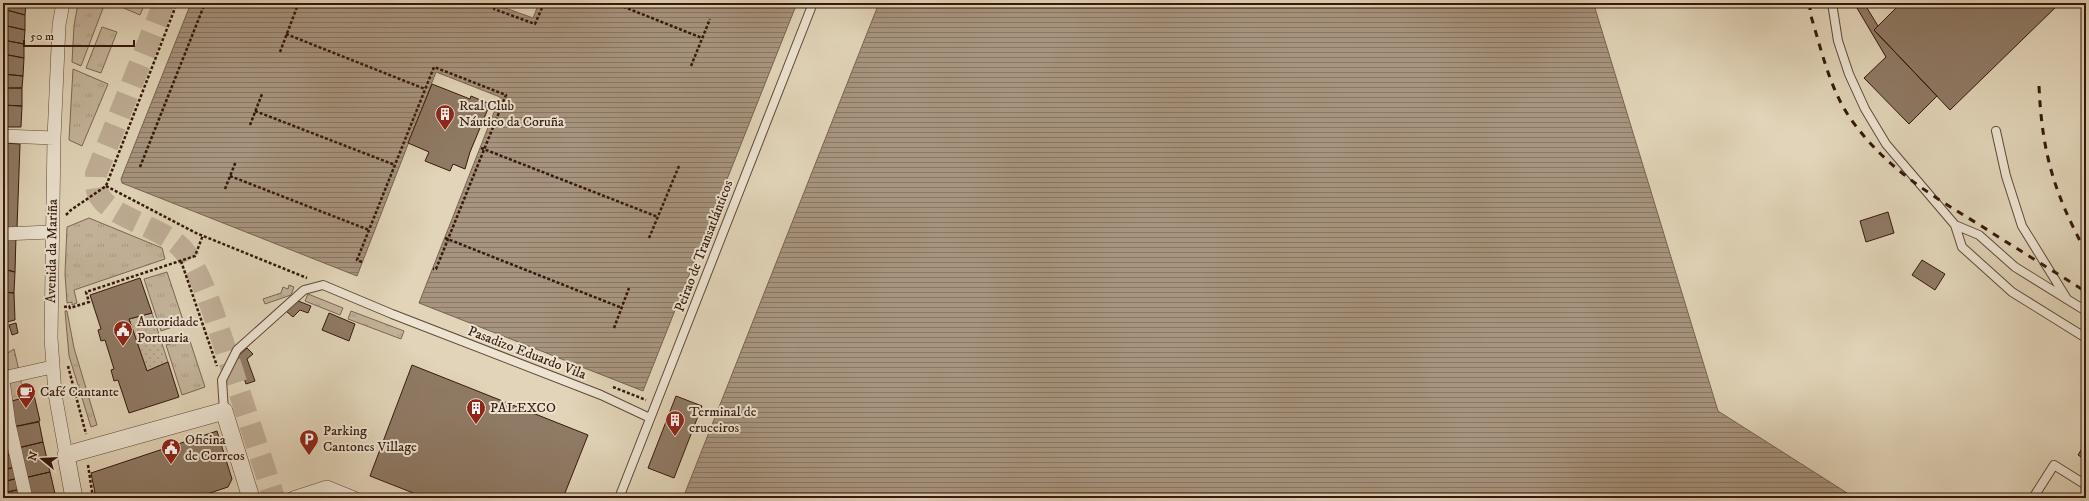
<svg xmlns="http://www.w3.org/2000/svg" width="2089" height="501" viewBox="0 0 2089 501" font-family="'IM FELL DW Pica',serif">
  <defs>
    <pattern id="grass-tufts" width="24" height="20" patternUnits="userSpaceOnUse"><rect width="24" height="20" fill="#c4b49b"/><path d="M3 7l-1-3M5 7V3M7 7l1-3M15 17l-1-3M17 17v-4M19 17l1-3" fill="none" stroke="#a99a84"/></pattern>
    <pattern id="garden-dots" width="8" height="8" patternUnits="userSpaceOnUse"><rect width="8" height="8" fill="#c4b49b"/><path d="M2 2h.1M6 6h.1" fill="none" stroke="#a99a84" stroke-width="1.8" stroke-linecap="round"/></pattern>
    <pattern id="water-rules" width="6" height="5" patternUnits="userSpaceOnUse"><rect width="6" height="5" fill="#a7947e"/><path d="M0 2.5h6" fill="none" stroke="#897866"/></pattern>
  </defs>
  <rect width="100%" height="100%" fill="#e1d4b8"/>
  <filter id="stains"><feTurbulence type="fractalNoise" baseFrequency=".005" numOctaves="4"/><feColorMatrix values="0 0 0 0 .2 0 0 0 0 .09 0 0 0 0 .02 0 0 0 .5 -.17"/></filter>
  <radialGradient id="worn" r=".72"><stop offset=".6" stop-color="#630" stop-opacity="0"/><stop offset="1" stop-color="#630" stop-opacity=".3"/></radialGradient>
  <!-- grass -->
  <path fill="url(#grass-tufts)" stroke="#7d6654" d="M78,3H105L81,66L72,62L74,26Z
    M121,3H145L140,15L119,6Z
    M102,27L117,32L101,73L86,68Z
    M73,69L108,84L82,146L69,140Z
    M89,218L162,248L165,259L74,290L77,303L72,305V302L67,303L65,274L67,227Z
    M167,272L184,323L161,331L144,279Z
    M289,285L294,287L291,295L265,304L263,299L281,293L283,287L288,289Z
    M308,294L343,308L340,315L305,301Z
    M65,311H67L74,348L97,425L91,427L69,356Z
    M351,311L404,331L401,339L348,319Z
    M189,338L205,387L182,395L166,345Z
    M14,349L19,371L8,370L4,368L3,356Z
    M20,377L25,399L10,402L9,384Z"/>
  <!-- garden -->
  <path fill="url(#garden-dots)" stroke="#7d6654" d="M152,313L168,362L147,371L129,319Z"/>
  <!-- water -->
  <path fill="url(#water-rules)" stroke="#7a6250" d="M191,3H501L500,6L533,18L539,3H797L643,391L419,303L500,97L436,72L357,276L122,183L121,179Z
    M879,3H1596L1594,5L1718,411L1855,498H683Z"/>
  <!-- building -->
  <path fill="#8f7a65" stroke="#36180c" d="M3,3H26L25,15L3,9Z
    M1854,3H1864L1878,26L1874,30L1937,96L1909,124L1864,78L1886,57Z
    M1901,3H2060L1950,110L1874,30Z
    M3,9L25,15V30L3,25Z
    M3,25L25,30L24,44L3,40Z
    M3,40L24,44V58L3,54Z
    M3,54L24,58L23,76L3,74Z
    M3,74L23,76L22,88H3Z
    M432,84L470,99L471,96L490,104L470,152L465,169L453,164L450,171L425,161L429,152L408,143Z
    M3,88H22V106L3,105Z
    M3,105L22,106L21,127H3Z
    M3,143L20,144L17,228H3Z
    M1888,212L1894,233L1866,242L1860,221Z
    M16,236L15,272L3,269V238Z
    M1922,260L1945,274L1935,290L1912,275Z
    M3,269L15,272L14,293L3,292Z
    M140,278L152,313L129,319L147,371L168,362L179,397L129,413L118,380L114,381L111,370L114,369L105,340L101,341L98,330L101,329L90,295Z
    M3,292L14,293L15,320L3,323Z
    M298,301L311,306L308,313L300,310L293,317L286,311Z
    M329,313L355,324L349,341L322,330Z
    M16,323L18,333L12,335L9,325Z
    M247,348L253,354L247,359L255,381L246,384L237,357Z
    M412,365L588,435L563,498H426L370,476Z
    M34,395L40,421L13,427L8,402Z
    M676,396L702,406L674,478L648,468Z
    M39,422L43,442L18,448L13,427Z
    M217,431L232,479L228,487L195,498H96L91,473Z
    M43,442L50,472L24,478L18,448Z
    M2086,442V460L2078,455Z
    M9,443L12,454L3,457V444Z
    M12,454L15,467L3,470V457Z
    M15,467L18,478L3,482V470Z
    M50,472L56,498H28L24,478Z
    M18,478L21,489L3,493V482Z
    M21,489L23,498H3V493Z"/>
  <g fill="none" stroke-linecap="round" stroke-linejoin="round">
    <!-- secondary-tunnel -->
    <path stroke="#bfae96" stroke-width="22" stroke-dasharray="22 11" stroke-linecap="butt" d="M164,3L96,174C96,182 95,190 100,197C114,219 166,228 184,251C204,277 217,325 228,357C243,404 259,451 274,498"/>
    <!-- service casing -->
    <g stroke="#614737" stroke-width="10">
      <path id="service" d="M1832,3L1838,41L1849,74L1865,109L1886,144L1955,225L1962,247L2012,292L2086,338
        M1996,131L2006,176L2022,226L2067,299
        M1955,225L1979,235L2015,267L2086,311
        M224,411L222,380L237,350L304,290L323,285L392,314L601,395L650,418
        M619,498L813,3
        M2033,498L2054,465L2086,485"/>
    </g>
    <!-- pedestrian casing -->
    <g stroke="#614737" stroke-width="14">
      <path id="pedestrian" d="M63,3L59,25L54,138L51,338L55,394L66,455
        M3,136L54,138
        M3,234L51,232
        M3,378L52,367
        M3,380L9,424L26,498
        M293,498L327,487L354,498"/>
    </g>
    <!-- minor casing -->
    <g stroke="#614737" stroke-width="18">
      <path id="minor" d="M74,498L66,455L224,411L251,498"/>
    </g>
    <!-- path -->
    <path stroke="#36180c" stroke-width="2.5" stroke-dasharray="3 2" stroke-linecap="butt" d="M497,3L494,9L535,24L544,3
      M614,3L702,38
      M286,34L425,89
      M280,52L297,7
      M691,66L710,19
      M255,111L395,165
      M250,125L262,94
      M481,148L658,217
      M140,167L205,3
      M230,176L369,230
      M106,186L196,233L307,278
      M225,189L236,161
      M66,215L71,210L106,186L177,3
      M445,238L622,308
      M649,238L679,166
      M181,261L217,366
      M362,262L357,260L434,67L506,95L436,269H433
      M64,307L69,306L70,308L89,302L86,292L195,256L203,235
      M614,328L629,288
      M68,366L86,434
      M613,387L646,400
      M88,465L93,498
      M222,498L235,494"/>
    <!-- service -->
    <use href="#service" stroke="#ece3d1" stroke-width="8"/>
    <!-- pedestrian -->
    <use href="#pedestrian" stroke="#ece3d1" stroke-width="13"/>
    <!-- minor -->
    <use href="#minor" stroke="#ece3d1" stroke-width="17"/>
    <!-- rail -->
    <path stroke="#36180c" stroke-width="3" stroke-dasharray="7 7" stroke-linecap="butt" d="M1810,3V13C1821,48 1829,87 1850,118C1886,169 1931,195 1983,227C2017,249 2052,270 2086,292
      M2039,86C2042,153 2054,193 2086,252"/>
  </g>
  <!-- icons -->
  <defs>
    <g id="building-pin" transform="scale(1)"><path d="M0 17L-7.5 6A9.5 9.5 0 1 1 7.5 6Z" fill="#8f2418" stroke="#ece3d1"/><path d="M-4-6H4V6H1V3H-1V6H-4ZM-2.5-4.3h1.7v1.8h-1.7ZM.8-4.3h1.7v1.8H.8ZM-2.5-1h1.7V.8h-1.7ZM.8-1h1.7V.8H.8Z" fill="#fff"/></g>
    <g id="civic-pin" transform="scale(1)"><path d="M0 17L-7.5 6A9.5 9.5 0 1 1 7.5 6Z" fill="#8f2418" stroke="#ece3d1"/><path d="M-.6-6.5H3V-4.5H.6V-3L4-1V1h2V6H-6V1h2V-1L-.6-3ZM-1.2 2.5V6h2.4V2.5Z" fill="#fff"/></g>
    <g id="cafe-pin" transform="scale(1)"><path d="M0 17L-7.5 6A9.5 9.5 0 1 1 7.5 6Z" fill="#8f2418" stroke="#ece3d1"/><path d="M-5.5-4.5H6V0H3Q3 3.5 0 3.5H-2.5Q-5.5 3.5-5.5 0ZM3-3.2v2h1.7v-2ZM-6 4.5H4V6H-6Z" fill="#fff"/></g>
    <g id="parking-pin" transform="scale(1)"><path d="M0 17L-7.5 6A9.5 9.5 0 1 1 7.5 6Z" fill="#8f2418" stroke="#ece3d1"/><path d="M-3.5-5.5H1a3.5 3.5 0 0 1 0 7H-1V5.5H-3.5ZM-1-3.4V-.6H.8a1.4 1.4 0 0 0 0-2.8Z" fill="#fff"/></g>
  </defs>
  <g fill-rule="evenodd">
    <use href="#building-pin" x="445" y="114"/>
    <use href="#civic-pin" x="123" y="330"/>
    <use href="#cafe-pin" x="26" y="392"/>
    <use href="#building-pin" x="476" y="408"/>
    <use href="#building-pin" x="675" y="420"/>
    <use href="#parking-pin" x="309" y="439"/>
    <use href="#civic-pin" x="171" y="448"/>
  </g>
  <g text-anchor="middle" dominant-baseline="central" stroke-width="4" stroke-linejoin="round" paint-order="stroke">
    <!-- poi labels -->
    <g font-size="14" fill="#36180c" stroke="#ece3d1" text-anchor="start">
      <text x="459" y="106">Real Club<tspan x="459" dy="16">Náutico da Coruña</tspan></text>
      <text x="137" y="322">Autoridade<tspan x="137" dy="16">Portuaria</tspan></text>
      <text x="40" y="392">Café Cantante</text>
      <text x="490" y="408">PALEXCO</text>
      <text x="689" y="412">Terminal de<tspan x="689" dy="16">cruceiros</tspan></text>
      <text x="323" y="431">Parking<tspan x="323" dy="16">Cantones Village</tspan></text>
      <text x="185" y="440">Oficina<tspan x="185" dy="16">de Correos</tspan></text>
    </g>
    <!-- street labels -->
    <g font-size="14" fill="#36180c" stroke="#ece3d1">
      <text transform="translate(704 246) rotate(-69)">Peirao de Transatlánticos</text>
      <text transform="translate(52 251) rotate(-89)">Avenida da Mariña</text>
      <text transform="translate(527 353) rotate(21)">Pasadizo Eduardo Vila</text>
    </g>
  </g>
  <!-- margin -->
  <rect width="2089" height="501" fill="none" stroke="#e1d4b8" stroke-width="16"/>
  <rect x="4" y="4" width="2081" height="493" fill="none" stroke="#36180c" stroke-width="2"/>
  <rect x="8" y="8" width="2073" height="485" fill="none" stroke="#36180c"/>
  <!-- north arrow -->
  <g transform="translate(42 459) rotate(288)" stroke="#ece3d1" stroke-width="3" paint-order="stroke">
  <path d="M0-3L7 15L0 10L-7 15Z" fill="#36180c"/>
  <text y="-6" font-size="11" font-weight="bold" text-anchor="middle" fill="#36180c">N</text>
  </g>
  <!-- scale -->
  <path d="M24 40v6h110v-6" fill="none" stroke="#36180c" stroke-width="2"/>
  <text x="30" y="40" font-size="12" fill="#36180c" stroke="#ece3d1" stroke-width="3" paint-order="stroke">50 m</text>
  <rect width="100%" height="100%" filter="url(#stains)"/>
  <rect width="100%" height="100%" fill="url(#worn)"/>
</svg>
